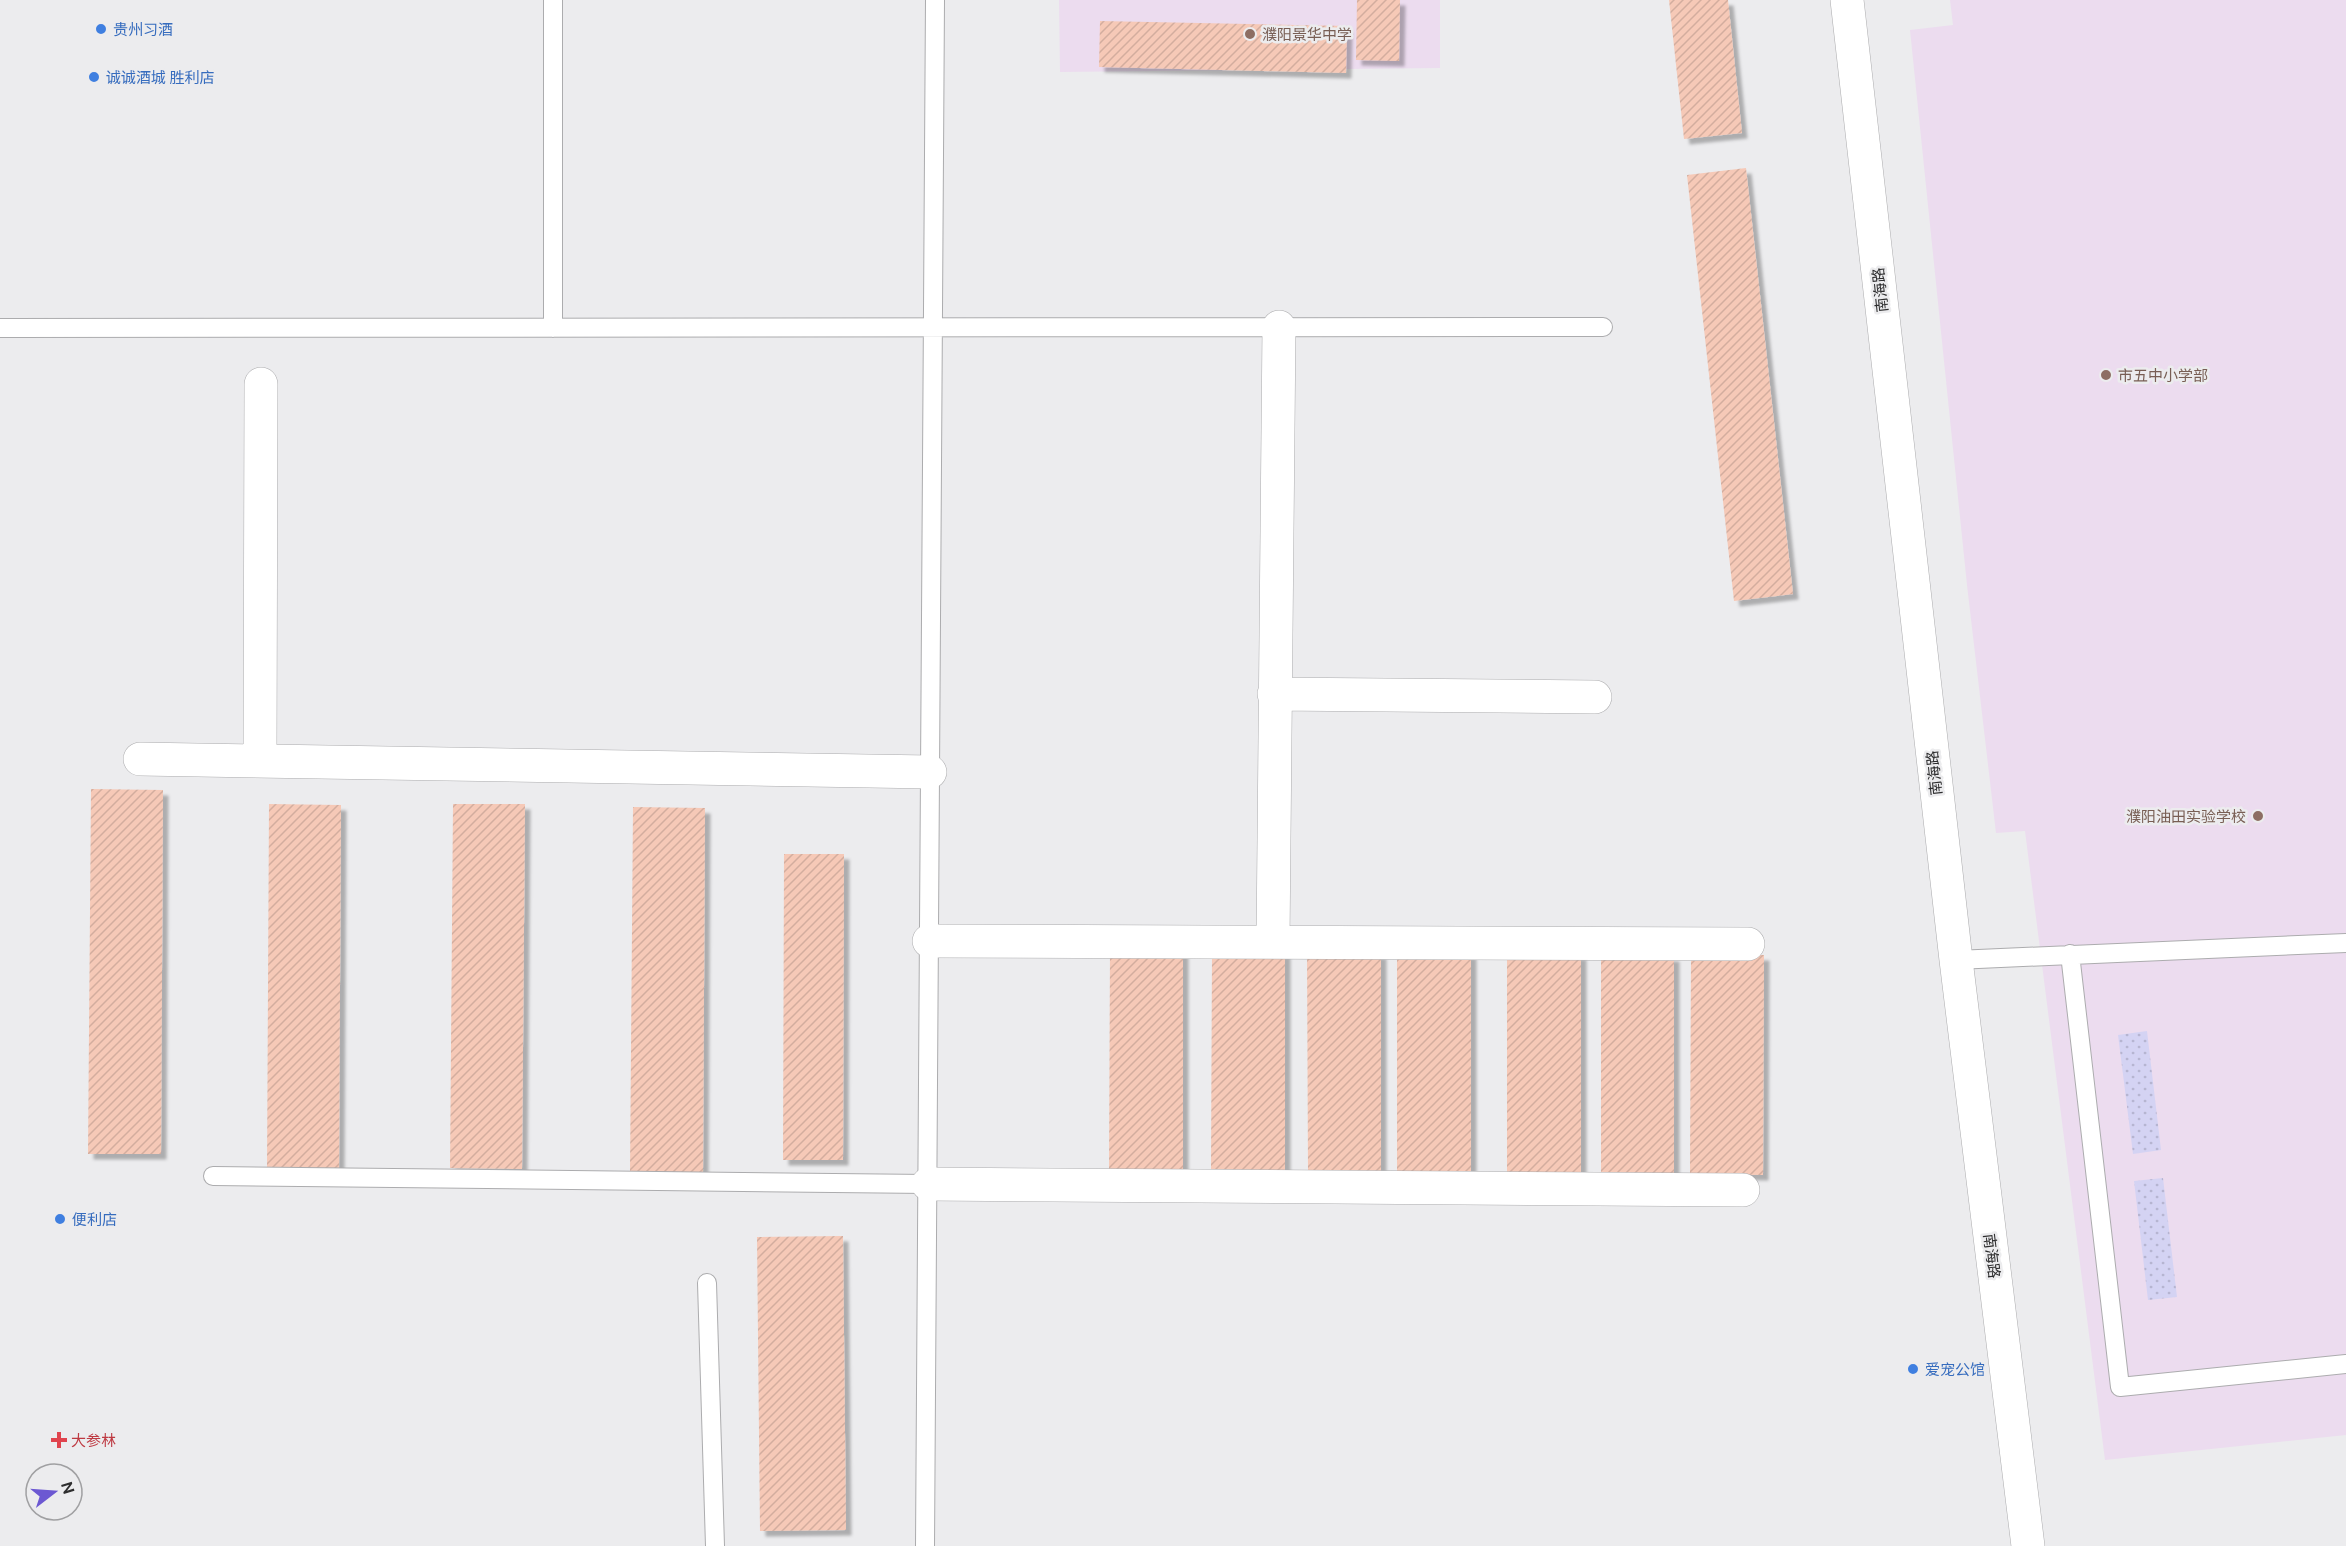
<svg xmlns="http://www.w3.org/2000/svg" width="2346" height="1546" viewBox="0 0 2346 1546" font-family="Ubuntu,'Noto Sans SC',sans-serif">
  <defs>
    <pattern id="grass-dots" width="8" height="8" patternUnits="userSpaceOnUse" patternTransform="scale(1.5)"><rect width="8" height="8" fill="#d4d3f3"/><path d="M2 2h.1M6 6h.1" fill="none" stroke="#b6b5d1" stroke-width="1.8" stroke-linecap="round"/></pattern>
    <pattern id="building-hatch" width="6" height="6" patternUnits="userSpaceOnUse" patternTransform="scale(1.5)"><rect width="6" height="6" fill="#f6c9b7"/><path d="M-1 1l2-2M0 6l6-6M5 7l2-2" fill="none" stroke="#d3ad9e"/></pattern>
    <filter id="shadow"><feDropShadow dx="5.5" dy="5.5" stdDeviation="1.5" flood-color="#0004"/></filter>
  </defs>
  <rect width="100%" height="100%" fill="#ececee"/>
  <!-- education -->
  <path fill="#ecdcef" d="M1059,0H1440V68L1060,72Z
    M1950,0H2346V1435L2105,1460L2025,831L1996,833L1967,585L1910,30L1953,25Z"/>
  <!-- grass -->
  <path fill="url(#grass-dots)" d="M2147,1031L2161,1150L2133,1154L2118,1035Z
    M2163,1178L2177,1297L2148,1300L2134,1181Z"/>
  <!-- building -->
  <path fill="url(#building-hatch)" filter="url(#shadow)" d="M1357,0H1400L1399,61L1356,60Z
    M1669,0H1728L1742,133L1684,139Z
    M1100,21L1347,26L1346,73L1099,67Z
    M1746,168L1793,594L1734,601L1687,175Z
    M91,789L163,790L161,1154H88Z
    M269,804L341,805L339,1170L267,1169Z
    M453,804H525L522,1169L450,1168Z
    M633,807L705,808L703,1172H630Z
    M784,854H844L843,1160H783Z
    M1110,950H1183V1169H1109Z
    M1212,951L1285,952V1171H1211Z
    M1307,953H1381V1172H1308Z
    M1397,953H1471V1172L1397,1173Z
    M1507,954H1581V1174L1507,1173Z
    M1601,955L1674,956V1175H1601Z
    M1691,955H1764L1763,1175L1690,1174Z
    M843,1236L846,1530L760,1531L757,1237Z"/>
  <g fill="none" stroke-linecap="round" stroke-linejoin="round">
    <!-- lane casing -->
    <g stroke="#acacae" stroke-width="20">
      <path id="lane" d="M0,328L1603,327
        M553,328V0
        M2070,954L2120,1387L2346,1364
        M1956,960L2346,943
        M213,1176L928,1184
        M707,1283L715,1546
        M925,1546L935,0"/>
    </g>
    <!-- street casing -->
    <g stroke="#acacae" stroke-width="34">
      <path id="street" d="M1274,694L1595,697
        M140,759L930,772
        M260,761L261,384
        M929,941L1748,944
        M1273,942L1279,327
        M928,1184L1743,1190"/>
    </g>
    <!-- secondary casing -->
    <g stroke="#acacae" stroke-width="34">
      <path id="secondary" d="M1847,0L1956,960L2028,1546"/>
    </g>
    <!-- lane -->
    <use href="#lane" stroke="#fff" stroke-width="18"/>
    <!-- street -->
    <use href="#street" stroke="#fff" stroke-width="33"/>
    <!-- secondary -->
    <use href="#secondary" stroke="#fff" stroke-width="33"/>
  </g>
  <!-- markers -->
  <g fill="#3f7fe0" stroke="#ececee" stroke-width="2">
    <circle cx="101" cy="29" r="6"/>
    <circle cx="94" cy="77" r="6"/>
    <circle cx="60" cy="1219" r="6"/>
    <circle cx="1913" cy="1369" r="6"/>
  </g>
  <g fill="#8d6e63" stroke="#ececee" stroke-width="2">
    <circle cx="1250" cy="34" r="6"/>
    <circle cx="2106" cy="375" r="6"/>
    <circle cx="2258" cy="816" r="6"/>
  </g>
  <path fill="#e0444e" stroke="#ececee" stroke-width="2" d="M56 1431h6v6h6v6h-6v6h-6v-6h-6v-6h6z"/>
  <g text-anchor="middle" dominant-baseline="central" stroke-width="5" stroke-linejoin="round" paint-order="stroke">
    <!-- shop labels -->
    <g font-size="15" fill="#366cbe" stroke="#ececee" text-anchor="start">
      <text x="113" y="29">贵州习酒</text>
      <text x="106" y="77">诚诚酒城 胜利店</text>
      <text x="72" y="1219">便利店</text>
      <text x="1925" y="1369">爱宠公馆</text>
    </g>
    <!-- education labels -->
    <g font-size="15" fill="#785e54" stroke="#ececee" text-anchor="start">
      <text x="1262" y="34">濮阳景华中学</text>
      <text x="2118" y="375">市五中小学部</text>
      <text x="2246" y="816" text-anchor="end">濮阳油田实验学校</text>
    </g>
    <!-- street labels -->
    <g font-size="15" fill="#2e2e2f" stroke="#ececee">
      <text transform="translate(1880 290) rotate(-96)">南海路</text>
      <text transform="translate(1934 773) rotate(-96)">南海路</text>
      <text transform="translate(1992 1256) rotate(83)">南海路</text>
    </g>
    <!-- health labels -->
    <g font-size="15" fill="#be3a42" stroke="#ececee" text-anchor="start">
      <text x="71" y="1440">大参林</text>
    </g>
  </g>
  <!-- north arrow -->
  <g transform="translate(54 1492) rotate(73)"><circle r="28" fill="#ececee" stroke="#a0a0a2" stroke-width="1.5"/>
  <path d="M0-4.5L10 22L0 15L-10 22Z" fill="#6c58d2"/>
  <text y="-9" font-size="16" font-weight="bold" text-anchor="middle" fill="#2e2e2f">N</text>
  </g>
</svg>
